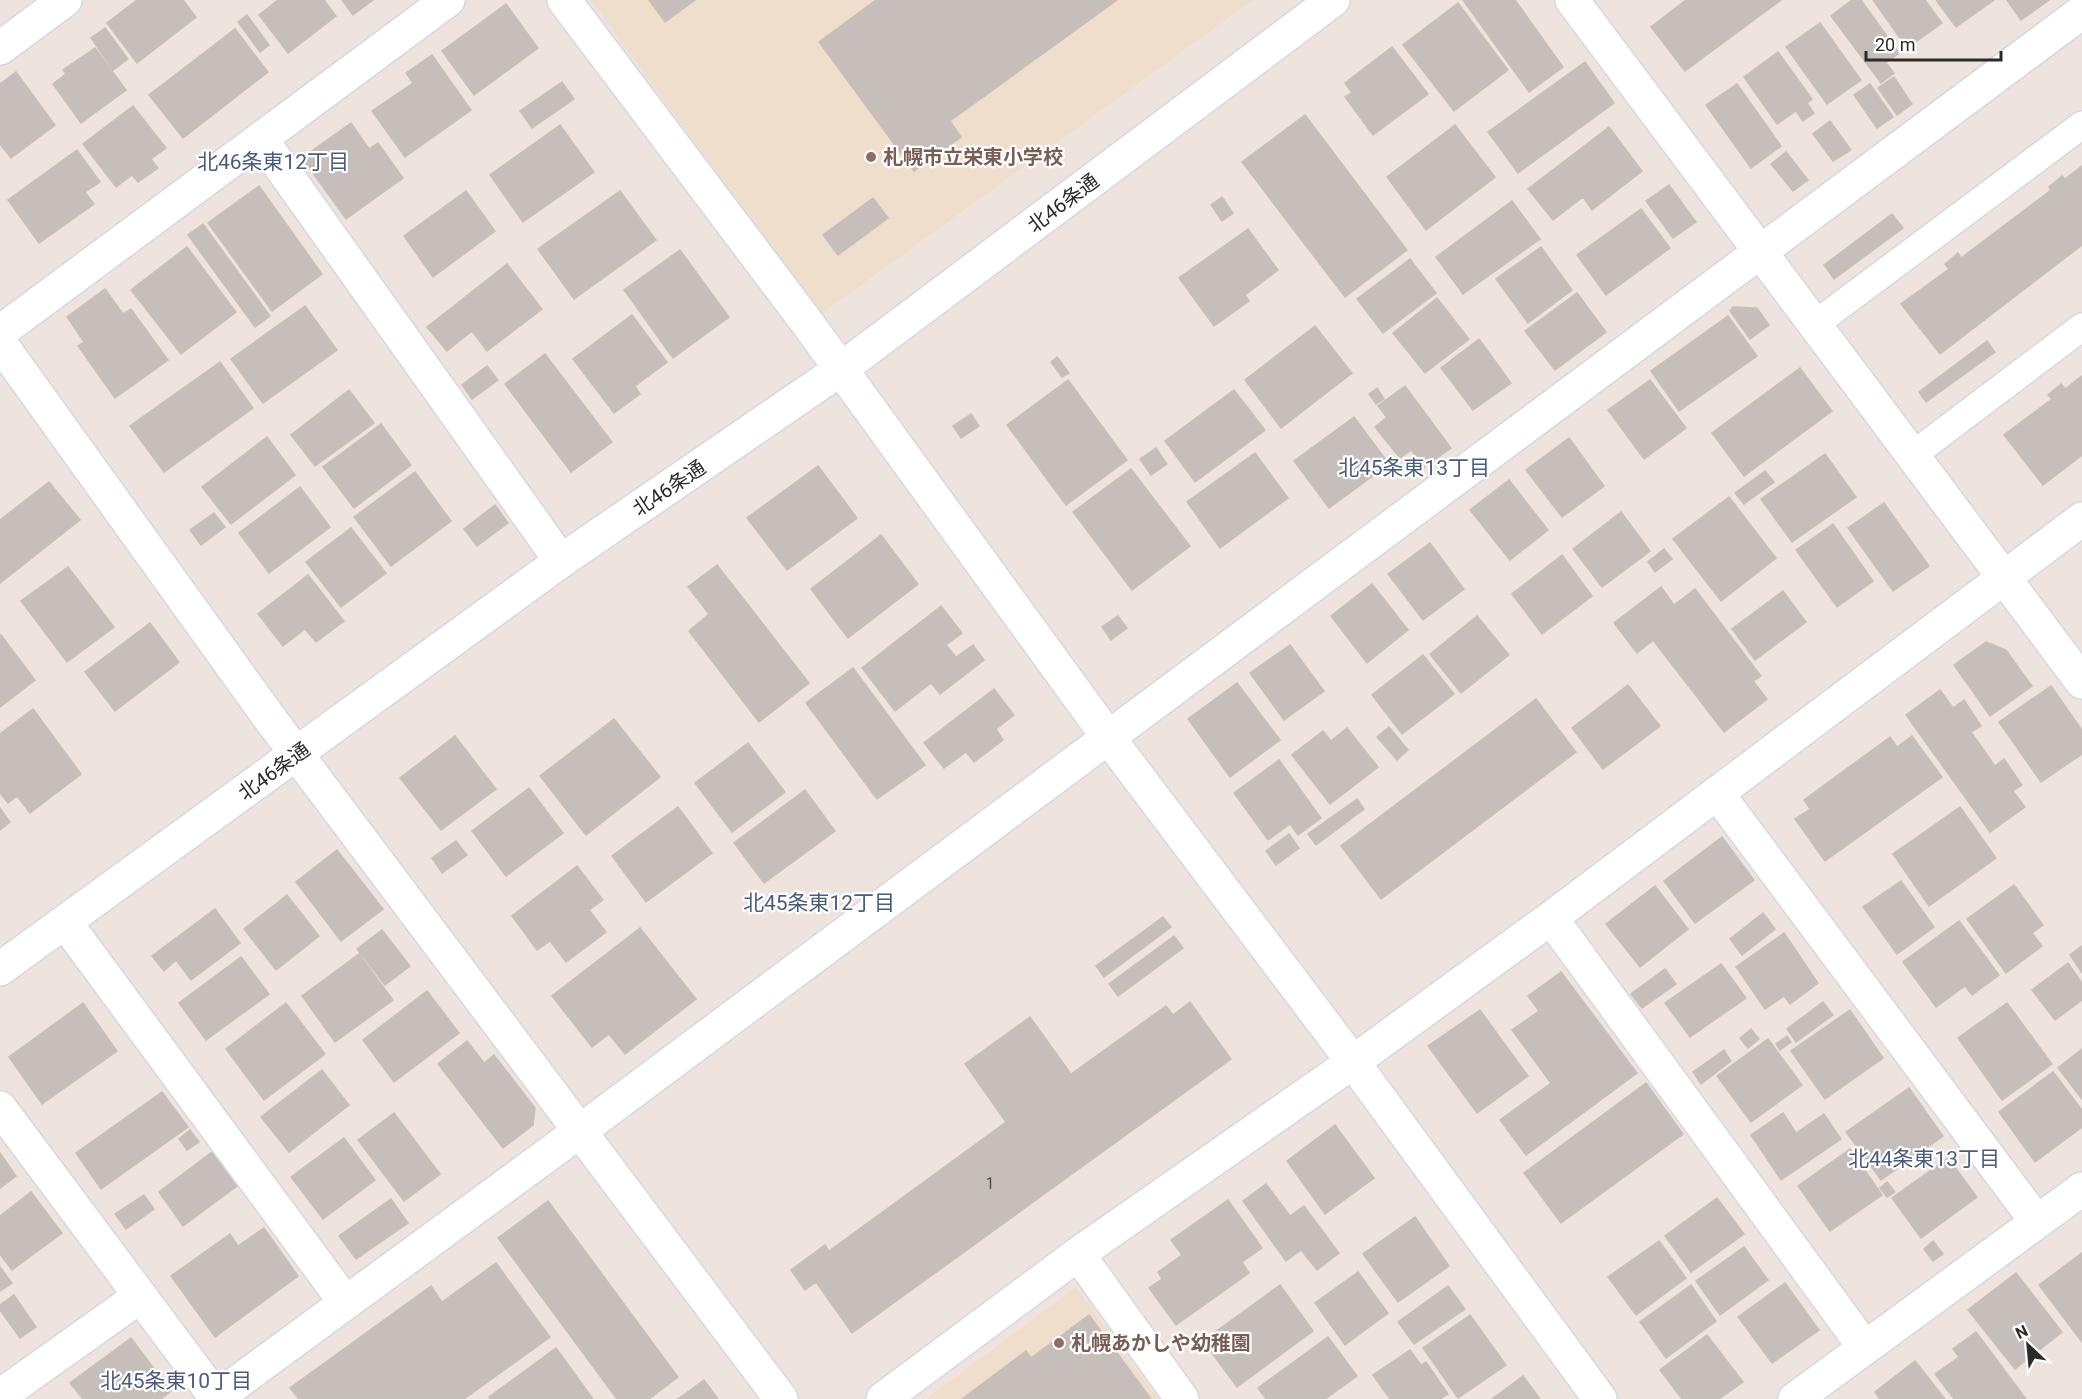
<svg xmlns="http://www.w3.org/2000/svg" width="2082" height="1399" viewBox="0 0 2082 1399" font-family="Roboto,'Noto Sans JP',sans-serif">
  <rect width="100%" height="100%" fill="#eee4dd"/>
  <!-- education -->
  <path fill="#f0decc" d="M591,0H1253L820,315Z
    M1076,1287L1158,1399H926Z"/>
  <!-- building -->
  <path fill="#c6beba" stroke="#c9bfb7" stroke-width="1.5" d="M137,0H183L196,17L137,63L107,23Z
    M278,0H324L336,16L288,53L259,15Z
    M342,0H373L353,15Z
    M649,0H695L665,22Z
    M876,0H1117L950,121L961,137L914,171L819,42Z
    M1463,0H1515L1563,67L1529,92Z
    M1686,0H1781L1685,71L1651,27Z
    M1852,0H1861L1899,53L1886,63L1894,73L1881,83L1831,16Z
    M1873,0H1925L1942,23L1907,48Z
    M1936,0H1994L1956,27Z
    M2007,0H2049L2021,20Z
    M1458,3L1508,70L1454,111L1403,45Z
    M506,4L538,48L474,95L442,51Z
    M247,15L269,45L260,52L238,22Z
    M1820,23L1861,80L1827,104L1786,47Z
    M105,28L128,59L113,70L91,38Z
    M235,29L268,72L183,138L149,95Z
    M1392,47L1428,94L1373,135L1345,97L1352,93L1345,83Z
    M95,48L126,90L81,123L53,84L66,74L63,70Z
    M1778,52L1812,99L1807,103L1814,113L1803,121L1796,111L1777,124L1744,77Z
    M432,55L471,110L405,157L372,111L413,83L406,73Z
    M1585,62L1614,103L1518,173L1488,132Z
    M16,72L55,125L11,158L0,144V84Z
    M1894,77L1912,104L1897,115L1878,88Z
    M562,82L574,99L532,128L520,111Z
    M1737,84L1781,146L1751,168L1706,105Z
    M1870,84L1893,117L1877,128L1854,95Z
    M133,106L166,148L151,159L158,168L138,182L132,175L116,187L83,144Z
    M1305,115L1407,250L1345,297L1242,162Z
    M1830,121L1851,150L1833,161L1813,134Z
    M351,123L369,149L378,143L403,178L346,219L302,158Z
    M560,125L594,172L523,222L490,175Z
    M1455,125L1495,177L1426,230L1387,177Z
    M1609,127L1642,171L1592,210L1583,197L1553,220L1528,189Z
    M77,150L100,182L85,192L94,204L39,243L8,200Z
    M1786,152L1808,180L1793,191L1771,164Z
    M2082,166V245L1940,354L1901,304L1949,269L1945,264L1958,253L1961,258L2051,190L2049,187L2062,176L2065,179Z
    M1669,185L1696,222L1673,238L1646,201Z
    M259,186L322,274L272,311L208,223Z
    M466,191L495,231L433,277L404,236Z
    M620,191L656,240L574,299L538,249Z
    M1222,197L1233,213L1222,221L1211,205Z
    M873,198L888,218L838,255L823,235Z
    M1512,201L1540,239L1463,294L1436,257Z
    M1641,209L1670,248L1606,295L1577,255Z
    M1892,214L1903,228L1834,279L1824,265Z
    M203,224L270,316L255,327L188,235Z
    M1248,229L1278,270L1245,295L1249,301L1214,326L1179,278Z
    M187,247L236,312L181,354L131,290Z
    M1541,247L1572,290L1528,323L1496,279Z
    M680,250L729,317L673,358L624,290Z
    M1410,259L1436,293L1383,333L1357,299Z
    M507,264L542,309L487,351L472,331L447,351L427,327Z
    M105,289L123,314L131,309L168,360L115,398L78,346L84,342L67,317Z
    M1577,293L1606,332L1555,370L1525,331Z
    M1437,298L1469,339L1425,373L1393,333Z
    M305,306L337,350L263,403L231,359Z
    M1733,307L1757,308L1769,325L1750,339L1730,311Z
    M632,315L667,362L635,386L640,394L614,413L573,359Z
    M1728,316L1757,356L1679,411L1651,371Z
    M1315,326L1352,373L1281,428L1245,380Z
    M1479,339L1511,383L1473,410L1441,368Z
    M1987,341L1995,352L1926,402L1919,392Z
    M545,354L612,442L571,472L505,384Z
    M1057,357L1069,373L1062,377L1051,362Z
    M220,362L253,408L164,472L130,426Z
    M487,366L498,380L472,399L462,385Z
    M1800,368L1832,411L1744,476L1712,433Z
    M2082,376V455L2043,485L2004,435L2052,399L2048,395L2061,384L2065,389Z
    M1068,380L1127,460L1066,505L1007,425Z
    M1650,380L1686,428L1644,459L1608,410Z
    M1405,386L1451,448L1424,467L1378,406Z
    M1377,388L1384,399L1376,404L1369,394Z
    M349,390L374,423L315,466L291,435Z
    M1234,390L1265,430L1195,482L1165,441Z
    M971,414L979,426L961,438L953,426Z
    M1354,417L1389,464L1329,508L1294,461Z
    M1386,418L1411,450L1400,458L1375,427Z
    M381,424L411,465L354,508L323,467Z
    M267,437L295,475L231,524L202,487Z
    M1569,438L1604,486L1562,517L1526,470Z
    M1156,448L1167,464L1151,475L1140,459Z
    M1255,453L1288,498L1220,548L1187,502Z
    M1825,454L1856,497L1792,542L1761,499Z
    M818,466L857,518L787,570L747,518Z
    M1131,469L1190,546L1132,590L1073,512Z
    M1765,471L1774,482L1744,504L1735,493Z
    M415,472L451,521L391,566L354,517Z
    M1509,480L1548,530L1510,560L1470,510Z
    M49,482L80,520L0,583V520Z
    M300,487L330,527L269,573L239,533Z
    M1729,497L1776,558L1721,601L1673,539Z
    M1884,503L1929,566L1893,591L1848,528Z
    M495,505L508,523L477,546L464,529Z
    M1621,512L1650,551L1602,587L1573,549Z
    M214,513L225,527L201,545L190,530Z
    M1833,524L1873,581L1837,607L1796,550Z
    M351,528L386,573L341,607L306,562Z
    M881,535L918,584L848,638L811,589Z
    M1430,543L1464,589L1423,620L1388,574Z
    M1664,549L1672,559L1655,572L1648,562Z
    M1562,555L1592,596L1542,634L1512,594Z
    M717,565L809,683L759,722L689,631L709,614L688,587Z
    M68,567L114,627L67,662L21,601Z
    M308,575L344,621L316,642L305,629L283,646L258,614Z
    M1372,584L1408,630L1367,663L1331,616Z
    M1661,587L1674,605L1695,589L1761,676L1753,681L1767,699L1724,732L1653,640L1637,653L1614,623Z
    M1783,591L1806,622L1755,660L1732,629Z
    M941,606L962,633L946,645L956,657L973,645L984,660L940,694L931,683L895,711L862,668Z
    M1118,616L1127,628L1111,640L1102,627Z
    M1477,616L1509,655L1461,693L1430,654Z
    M150,623L179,662L115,711L85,672Z
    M1,635L35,680L0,707V636Z
    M1986,642L2006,650L2032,686L1990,716L1954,665Z
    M1290,645L1324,691L1284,720L1250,673Z
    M1423,655L1454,694L1402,734L1372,695Z
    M853,668L925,765L877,799L806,703Z
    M1237,683L1280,740L1230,777L1188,719Z
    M1628,685L1660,726L1603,769L1572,728Z
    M2051,686L2082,730V754L2041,782L1999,722Z
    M994,689L1014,715L996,729L1003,740L974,762L966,752L944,768L924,743Z
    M1940,690L1953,708L1964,700L1981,726L1971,732L1995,766L2004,759L2022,785L2013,791L2025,807L1990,832L1906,715Z
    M1536,699L1576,752L1381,899L1341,846Z
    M33,709L81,774L30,813L17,796L8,803L0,793V734Z
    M614,719L660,777L586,835L540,776Z
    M1389,727L1408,750L1397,760L1377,737Z
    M1347,728L1378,767L1330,804L1292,755L1323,731L1331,741Z
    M455,736L496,789L441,830L400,778Z
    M1912,736L1942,777L1825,861L1795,819L1810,809L1804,800L1890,737L1897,747Z
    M748,743L785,792L732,832L695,783Z
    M1279,760L1321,818L1298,835L1290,824L1268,840L1234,793Z
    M529,788L563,833L506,876L472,831Z
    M805,790L835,831L764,883L734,843Z
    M1357,799L1364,809L1316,845L1308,834Z
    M678,807L712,853L646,902L612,856Z
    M1960,807L1996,858L1929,906L1893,854Z
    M0,808L10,822L0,830Z
    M1289,834L1299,848L1276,865L1266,851Z
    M1722,837L1754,880L1695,923L1664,881Z
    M456,841L467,855L442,873L432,858Z
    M337,850L383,909L341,941L296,882Z
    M577,866L603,900L589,910L606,932L566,962L550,941L537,950L512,916Z
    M1901,881L1934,927L1897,954L1863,907Z
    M2014,885L2043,925L2032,933L2042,946L2006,973L1967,919Z
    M1655,886L1688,929L1640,967L1606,924Z
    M287,895L319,936L276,970L244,929Z
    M215,909L240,943L191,980L176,960L164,971L152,956Z
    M1763,913L1775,929L1742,955L1730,939Z
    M1163,917L1171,927L1104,977L1096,966Z
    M1959,921L1999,975L1972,995L1965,986L1936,1007L1903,962Z
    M640,928L696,999L625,1054L609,1034L592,1047L552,996Z
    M382,930L410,966L385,985L357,949Z
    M1784,933L1818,983L1790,1004L1784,996L1765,1009L1736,967Z
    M1174,936L1183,948L1118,996L1109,984Z
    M2082,946V973L2070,955Z
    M359,954L393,1000L335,1042L302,996Z
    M241,957L269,994L206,1040L179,1003Z
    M2068,963L2082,983V1000L2055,1020L2032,990Z
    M1721,964L1746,998L1690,1037L1665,1003Z
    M1665,969L1676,984L1642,1008L1631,994Z
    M1561,972L1637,1073L1526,1155L1500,1120L1551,1083L1512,1030L1539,1011L1528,996Z
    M427,991L459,1033L394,1082L363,1040Z
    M1190,1002L1231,1059L852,1333L816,1282L805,1290L791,1270L825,1245L829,1251L1006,1122L965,1064L1030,1017L1071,1074L1166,1006L1173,1015Z
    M1823,1002L1833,1015L1796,1042L1787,1029Z
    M83,1003L117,1051L42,1104L9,1057Z
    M286,1003L325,1054L264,1100L226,1049Z
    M2007,1003L2052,1064L2002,1100L1958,1038Z
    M1480,1010L1528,1076L1477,1113L1428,1046Z
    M1850,1010L1883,1058L1825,1099L1791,1051Z
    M1751,1029L1759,1039L1748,1048L1740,1038Z
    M1787,1036L1791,1042L1780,1050L1776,1044Z
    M1768,1039L1802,1085L1751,1122L1717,1076Z
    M467,1041L484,1063L494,1055L535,1108L533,1125L503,1148L438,1064Z
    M2082,1049V1099L2058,1068Z
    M1724,1050L1731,1061L1701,1084L1693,1072Z
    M322,1070L349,1105L289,1152L261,1117Z
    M2053,1072L2082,1110V1127L2035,1162L1999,1112Z
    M1646,1083L1683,1134L1561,1223L1524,1173Z
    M1909,1088L1943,1136L1881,1180L1846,1132Z
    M162,1092L188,1127L101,1189L76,1153Z
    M394,1113L440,1174L404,1201L358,1140Z
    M1783,1113L1796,1133L1824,1114L1841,1139L1781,1180L1751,1135Z
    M1335,1125L1374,1178L1325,1214L1287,1161Z
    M190,1130L199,1142L187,1150L179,1139Z
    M344,1138L375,1180L323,1219L291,1177Z
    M1850,1149L1882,1195L1830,1231L1798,1186Z
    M212,1152L237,1186L183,1226L159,1192Z
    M0,1153L16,1176L0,1188Z
    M1948,1158L1977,1197L1921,1238L1892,1198Z
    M1887,1182L1895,1192L1887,1197L1880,1188Z
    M1266,1184L1290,1216L1304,1206L1339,1253L1317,1270L1301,1250L1286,1261L1243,1201Z
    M31,1192L62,1233L12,1270L0,1254V1216Z
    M144,1195L154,1209L126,1229L115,1214Z
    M1717,1198L1744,1234L1691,1272L1665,1236Z
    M391,1199L408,1223L356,1259L339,1236Z
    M1228,1200L1262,1248L1242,1262L1249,1273L1176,1325L1149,1288L1162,1279L1158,1272L1182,1255L1171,1240Z
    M548,1201L678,1377L649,1399H617L498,1238Z
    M1415,1217L1449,1266L1398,1302L1363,1254Z
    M264,1228L298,1276L215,1337L171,1276L230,1234L238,1246Z
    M1659,1241L1686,1278L1636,1315L1608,1277Z
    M1933,1241L1943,1254L1933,1261L1924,1249Z
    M1744,1247L1768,1280L1720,1315L1696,1281Z
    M2082,1253V1342L2039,1285Z
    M496,1263L550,1337L464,1399H299L290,1388L431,1286L442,1302Z
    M0,1267L12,1283L0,1291Z
    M1358,1272L1388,1313L1345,1345L1315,1303Z
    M2016,1273L2062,1332L2015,1369L1968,1310Z
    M1785,1283L1819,1330L1772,1363L1738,1317Z
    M1280,1285L1313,1331L1237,1387L1203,1341Z
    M1691,1285L1716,1321L1666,1358L1640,1322Z
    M1448,1286L1465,1309L1414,1344L1398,1322Z
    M14,1295L36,1327L20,1338L0,1310V1305Z
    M1089,1315L1151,1399H962L1026,1351L1031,1358Z
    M1470,1315L1506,1365L1458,1398L1423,1348Z
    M1976,1332L2026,1399H1954L1935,1374L1959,1357L1953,1349Z
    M1707,1335L1743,1382L1719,1399H1682L1660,1370Z
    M1328,1337L1357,1376L1325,1399H1266L1258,1388Z
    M131,1338L171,1391L161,1399H83L70,1383Z
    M556,1348L593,1399H490L489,1397Z
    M1410,1350L1421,1365L1426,1362L1448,1394L1440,1399H1390L1373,1375Z
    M1915,1361L1945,1399H1880L1875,1392Z
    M1523,1376L1540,1399H1492Z
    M704,1380L718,1399H678Z"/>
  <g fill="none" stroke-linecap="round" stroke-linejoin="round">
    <!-- lane casing -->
    <g stroke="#d2d9e5" stroke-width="30">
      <path id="lane" d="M1814,325L2082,125
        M1914,454L2082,327"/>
    </g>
    <!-- street casing -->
    <g stroke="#d2d9e5" stroke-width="36">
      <path id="street" d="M564,0L808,324L1108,737L1353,1062L1600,1399
        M1572,0L2082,682
        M0,48L65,0
        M261,139L561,561
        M0,332L448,0
        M0,343L268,716L781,1399
        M1717,793L2037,1222
        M1551,918L1865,1348
        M65,922L345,1302
        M0,1108L217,1399
        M1078,1254L1182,1399
        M0,1396L139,1297
        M216,1398L580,1131L2082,12
        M883,1399L1078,1254L1353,1062L1551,918L2082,519
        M1795,1399L2082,1189"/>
    </g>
    <!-- secondary casing -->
    <g stroke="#d2d9e5" stroke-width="36">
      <path id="secondary" d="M0,969L561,561L841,369L1333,0"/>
    </g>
    <!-- lane -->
    <use href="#lane" stroke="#fff" stroke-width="27"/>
    <!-- street -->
    <use href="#street" stroke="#fff" stroke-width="33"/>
    <!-- secondary -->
    <use href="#secondary" stroke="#fff" stroke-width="33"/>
  </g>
  <!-- markers -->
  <g fill="#8d6e63" stroke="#fff" stroke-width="2">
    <circle cx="871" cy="157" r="6"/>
    <circle cx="1059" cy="1343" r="6"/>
  </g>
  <g text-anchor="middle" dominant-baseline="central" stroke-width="4.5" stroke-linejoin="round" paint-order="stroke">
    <!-- number labels -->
    <g font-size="16" fill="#52504f">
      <text x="990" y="1183">1</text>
    </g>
    <!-- education labels -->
    <g font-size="20" font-weight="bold" fill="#785e54" stroke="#fff" text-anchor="start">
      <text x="883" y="157">札幌市立栄東小学校</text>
      <text x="1071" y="1343">札幌あかしや幼稚園</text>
    </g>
    <!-- street labels -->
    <g font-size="20" fill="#2b2b2b" stroke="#fff">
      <text transform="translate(1063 203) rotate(-37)">北46条通</text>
      <text transform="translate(669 488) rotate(-34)">北46条通</text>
      <text transform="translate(274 771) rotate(-36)">北46条通</text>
    </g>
    <!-- neighbourhood labels -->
    <g font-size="21" fill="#495c7e" stroke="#fff">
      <text x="273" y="162">北46条東12丁目</text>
      <text x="1414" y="468">北45条東13丁目</text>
      <text x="819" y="903">北45条東12丁目</text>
      <text x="1924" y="1159">北44条東13丁目</text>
      <text x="176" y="1381">北45条東10丁目</text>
    </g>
  </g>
  <!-- north arrow -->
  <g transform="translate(2028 1345) rotate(334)" stroke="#ffffff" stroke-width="4.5" paint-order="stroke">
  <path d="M0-4.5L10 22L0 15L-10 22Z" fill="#2b2b2b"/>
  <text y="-9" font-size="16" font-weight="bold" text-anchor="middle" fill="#2b2b2b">N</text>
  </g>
  <!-- scale -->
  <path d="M1866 51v9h135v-9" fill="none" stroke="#2b2b2b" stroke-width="3"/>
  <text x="1875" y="51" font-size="18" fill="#2b2b2b" stroke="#ffffff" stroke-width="4.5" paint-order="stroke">20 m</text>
</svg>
